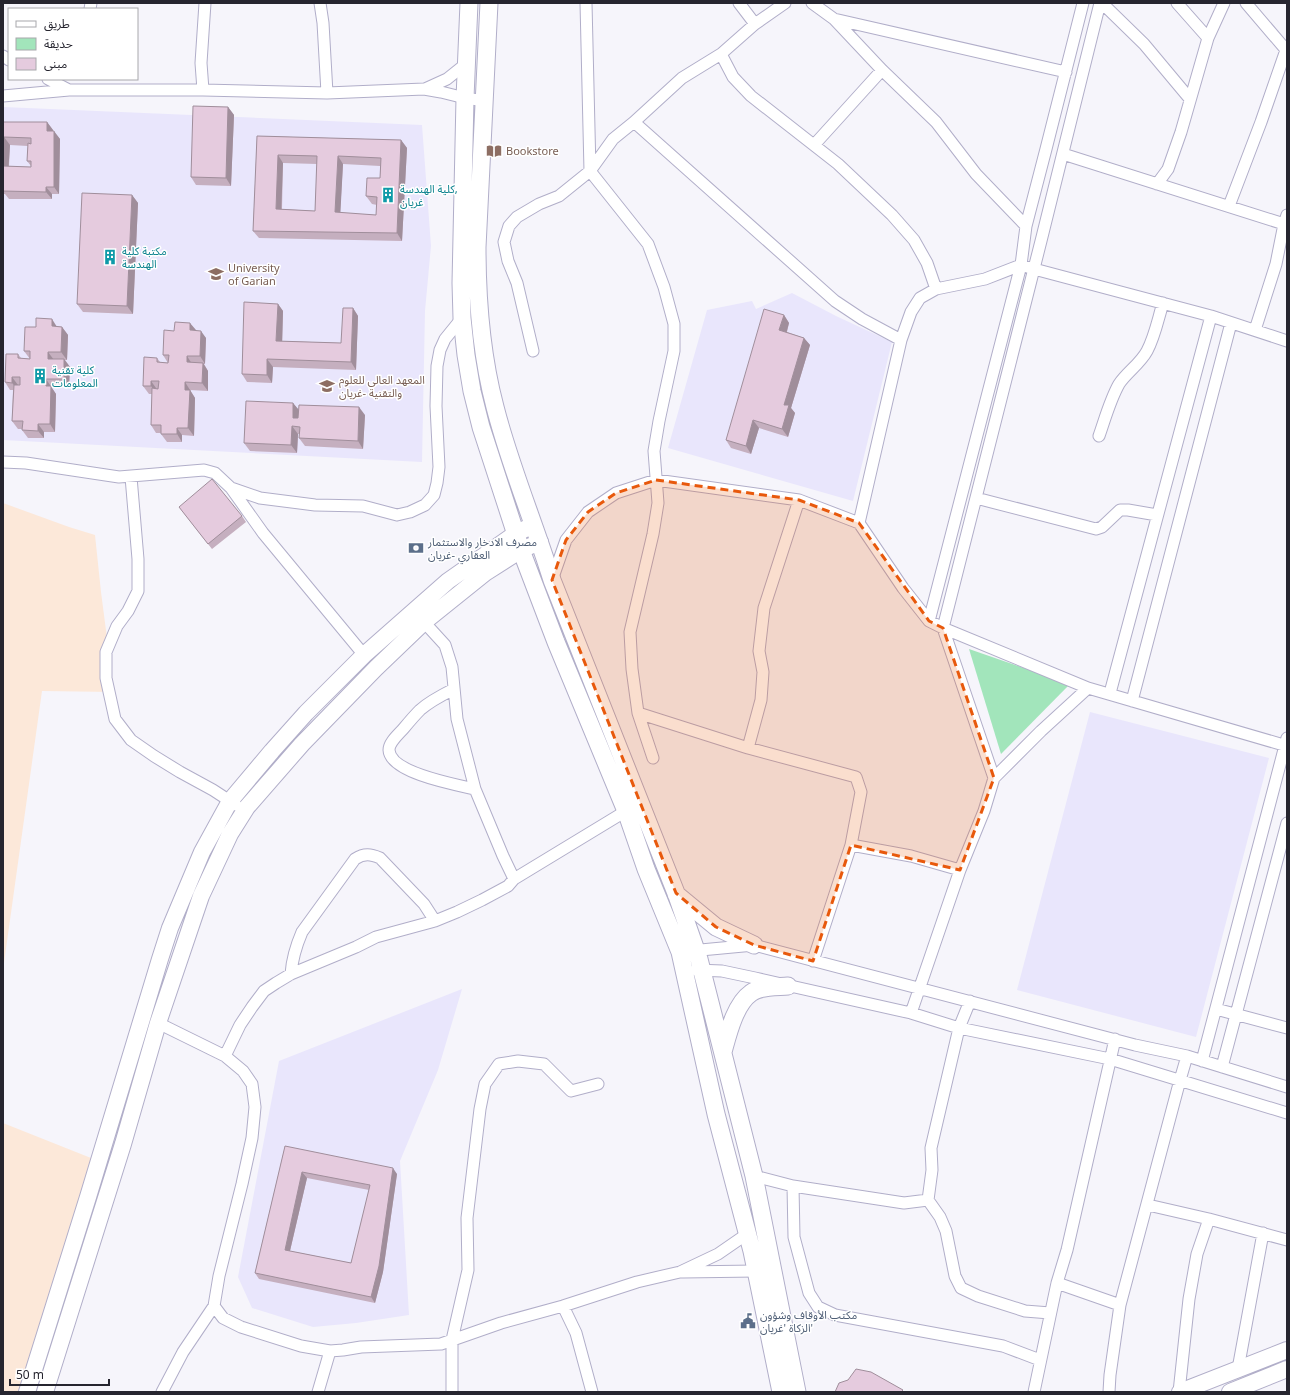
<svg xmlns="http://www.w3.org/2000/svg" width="1290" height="1395" viewBox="0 0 1290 1395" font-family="'Noto Sans','Noto Sans Arabic',sans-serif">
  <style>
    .built { fill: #e9e6fc }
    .medical { fill: #fce8d9 }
    .green { fill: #a2e5bb }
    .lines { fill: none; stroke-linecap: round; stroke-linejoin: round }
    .street-casing { stroke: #b1aec9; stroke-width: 13 }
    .secondary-casing { stroke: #b1aec9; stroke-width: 18 }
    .primary-casing { stroke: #b1aec9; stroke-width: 19 }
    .street { stroke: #fff; stroke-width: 11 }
    .secondary { stroke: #fff; stroke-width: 16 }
    .primary { stroke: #fff; stroke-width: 17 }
    .wall { fill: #c5afbf; fill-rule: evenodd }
    .shaded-wall { fill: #a08e9b }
    .building { fill: #e5cbde; stroke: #a08e9b; fill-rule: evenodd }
    .marked { fill: #e8590c; fill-opacity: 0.2; stroke: #e8590c; stroke-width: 3; stroke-dasharray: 8 5; stroke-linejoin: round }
    .labels { text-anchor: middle; stroke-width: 3; stroke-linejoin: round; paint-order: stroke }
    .education-label { font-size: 11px; fill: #785e54; stroke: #fff; text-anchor: start }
    .culture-label { font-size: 11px; fill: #0d838f; stroke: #fff; text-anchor: start }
    .service-label { font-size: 11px; fill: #4e5e75; stroke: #fff; text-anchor: start }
  </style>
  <rect width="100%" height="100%" fill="#f6f5fb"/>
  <!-- built -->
  <path class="built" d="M3 107 422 125 431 246 425 311 422 462 3 440Z
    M792 293 836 316 892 342 853 501 668 448 707 310 752 301 756 309Z
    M1090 712 1269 758 1196 1037 1017 990Z
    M462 989 438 1070 400 1161 409 1315 356 1323 313 1327 252 1308 238 1277 279 1061Z"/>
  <!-- medical -->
  <path class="medical" d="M3 503 69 527 95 535 101 592 114 692 42 691 3 970Z
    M3 1123 96 1160 18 1392H3Z"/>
  <!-- green -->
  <path class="green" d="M969 649 1070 684 1001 754Z"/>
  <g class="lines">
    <!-- street casing -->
    <g class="street-casing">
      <path id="street" d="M320 3 323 23 327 93
        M586 3 590 171
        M739 3 755 24
        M812 3 834 19 882 70 936 122 976 174 1026 226
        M1102 3 1144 44 1190 99
        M1177 3 1208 38
        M1246 3 1287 51
        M90 9 91 3
        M834 19 1066 72
        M721 54 733 77 751 96 838 164 892 215 914 240 927 263 936 289
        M3 56 9 60
        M48 79 69 90
        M425 89 447 79 467 63
        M203 90 201 63 205 3
        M3 96 69 90H203L327 93 424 89 441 92 465 98 485 101
        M634 122 682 78 721 54 755 24 785 3
        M814 145 882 70
        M1063 154 1284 224
        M590 171 613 139 634 122 835 301 862 319 901 340
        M1157 184 1168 169 1181 132 1208 38 1224 3
        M1229 206 1261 122 1286 50
        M1255 330 1276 264 1284 224 1287 215
        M533 351 517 283 508 261 504 242 509 226 517 217 539 204 559 196 590 171 648 244 664 287 674 324V351L659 421 654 451 658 503 653 534 630 632 632 669 638 713 653 758
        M1099 436C1105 419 1110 400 1119 384 1127 372 1140 364 1147 351 1155 336 1158 319 1163 303
        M3 462 26 463 119 477 204 470 215 473 231 488 260 498 315 505 363 506 397 515 410 512 425 505 434 495 437 483 439 467 436 406 437 366 440 350 445 339 462 318
        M131 477 138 559V591L128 611 117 626 106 652V678L115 719 131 740 154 756 180 772 213 790 236 805
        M231 488 263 533 364 655
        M976 498 1096 529 1102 527 1120 510H1128L1157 515
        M552 580 566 540 588 512 616 493 656 480 799 500 859 523
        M929 621 1021 265 1026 226 1046 149 1083 3
        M424 622 445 645 452 667 457 719 475 789 503 856 514 879
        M1088 688 1287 746
        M454 689C442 695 430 701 420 710 415 715 409 722 404 728 399 734 389 742 389 750 390 773 457 785 475 789
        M1110 693 1211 316
        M1132 701 1231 323
        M638 713 748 748 856 777 861 792 851 845 813 961
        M748 748 761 700 763 672 759 651 764 608 799 500
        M994 778 943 628 1042 237 1100 3
        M851 845 911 856 960 870
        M690 951 754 945 1135 1045 1187 1056 1287 1087
        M696 970 722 971 755 978 911 1013 959 1028 1110 1059 1287 1113
        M291 974C292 959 296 946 302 932L355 859C364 853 371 854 380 858L424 904 435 921
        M970 1001 959 1028 931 1148 932 1170 928 1200 904 1203 793 1186 794 1237 809 1293 818 1307 835 1315 1003 1346 1040 1360
        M1216 1009 1287 1028
        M911 1013 960 870 984 811 994 778 1041 731 1088 688 943 628 929 621 903 588 859 523 901 340 911 312 920 298 936 289 985 279 1021 265 1034 269 1211 316 1287 341
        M158 1023 225 1056 243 1071 252 1084 255 1107 252 1138 242 1184 219 1276 214 1306 223 1318 241 1327 301 1346 330 1351
        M225 1056 240 1025 252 1007 264 991 276 983 291 974 356 947 376 937 435 921 457 912 482 900 508 886 514 879 626 811
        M1202 1061 1287 738
        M1222 1067 1287 823
        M754 1176 793 1186
        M928 1200 940 1217 946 1231 955 1276 961 1288 978 1296 1025 1311 1050 1313
        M1148 1205 1209 1219 1287 1240
        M683 1272 756 1271
        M1057 1283 1120 1305
        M563 1306 576 1333 592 1392
        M1238 1369 1263 1233
        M162 1392 183 1352 214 1306
        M318 1392 330 1351 343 1350 361 1347 441 1344 501 1323 563 1306 637 1282 680 1272 718 1254 747 1234
        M452 1392V1340L468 1270 467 1218 480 1109 485 1084 499 1064 518 1061 544 1064 571 1091 598 1084
        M1034 1392 1057 1283 1067 1250 1115 1039
        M1109 1392 1110 1375 1120 1305 1180 1080 1187 1056
        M1179 1392 1189 1299 1197 1254 1209 1219"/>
    </g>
    <!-- secondary casing -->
    <g class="secondary-casing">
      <path id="secondary" d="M27 1392 88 1197 160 959 170 928 202 852 230 801 272 751 306 713 364 655 448 581 515 534 533 525
        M45 1392 123 1144 158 1023 201 896 230 834 247 807 302 744 376 668 424 622 485 573 521 550 540 542
        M1180 1392 1287 1350
        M1230 1392 1287 1369"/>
    </g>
    <!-- primary casing -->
    <g class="primary-casing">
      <path id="primary" d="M469 3 465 98 461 283 462 318 466 355 472 391 481 427 521 550 556 642 626 811 646 869 680 952 716 1114 752 1251 781 1392
        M489 3 477 247C477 301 481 354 495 407 510 466 534 522 552 580L676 893 699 959 754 1176 797 1392
        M676 894 716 927 754 945
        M723 1052C728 1034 735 1004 751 993 759 986 777 987 788 986"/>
    </g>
    <!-- street -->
    <use href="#street" class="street"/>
    <!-- secondary -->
    <use href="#secondary" class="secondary"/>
    <!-- primary -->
    <use href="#primary" class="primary"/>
  </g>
  <!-- wall -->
  <path class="wall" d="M228 107 234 115 231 186 196 185 191 177Z
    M3 122H47L53 130V131L60 139 59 194H52V199H9L5 194H3ZM10 145 28 146 27 161 31 166V167L9 166Z
    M257 136 401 140 407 148 402 241 259 238 253 231ZM283 163 317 164 315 211 282 209ZM343 164 380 166V178L366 196 372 204 377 205 376 215 340 213Z
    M132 195 138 203 133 314 83 312 77 304Z
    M278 304 283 311 282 341 341 343 353 308 358 316 356 370 273 367 272 383 247 382 242 374Z
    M784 315 789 323 787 332 804 338 810 345 791 408 795 413 788 437 759 428 751 454 731 448 726 440Z
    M57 326 62 327 68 335 67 360H65L70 367 69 387 52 386V388L56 394 55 432H44V438H28L22 430V429H18L12 421 13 390H10L5 382 18 354 21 358 30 359 24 351 36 327Z
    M196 330 206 338 205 364H204L208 371V391L190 390 195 398 194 436 182 435V442H167L161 434V433H156L151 425 152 394H149L143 386 157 358 160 362 168 363 163 355Z
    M293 403 298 410 365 415 363 449 305 446 299 438 300 434H298L297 453 250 451 244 443Z
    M179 507 242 516 246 522 212 549Z
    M285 1146 397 1174 383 1272 375 1303 259 1279 255 1273ZM307 1178 369 1190 351 1263 290 1251Z"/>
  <!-- shaded-wall -->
  <path class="shaded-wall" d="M228 107 234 115 231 186 226 178Z
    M47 122 53 130V139L47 131Z
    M54 131 60 139 59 194 54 187Z
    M4 137 10 145 8 174 3 166Z
    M401 140 407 148 402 241 397 233Z
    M278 155 283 163 281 217 276 209Z
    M338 156 343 164 340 220 335 212Z
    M46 187 52 194V199L46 192Z
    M132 195 138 203 133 314 127 306Z
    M278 304 283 311 282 349 276 341Z
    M353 308 358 316 356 370 351 362Z
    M784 315 789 323 785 338 779 330Z
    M52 319 57 327 52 326Z
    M190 323 196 330H190Z
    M62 327 68 335 67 360 61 352Z
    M201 331 206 338 205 364 200 356Z
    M804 338 810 345 791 408 795 413 788 437 782 429 784 405Z
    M48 352 54 360 48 359Z
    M187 356 192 364 187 362Z
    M64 359 70 367 69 387 64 379Z
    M267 359 273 367 272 383 267 375Z
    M203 363 208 371V391L202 383Z
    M12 377 18 385V390L12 383Z
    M46 379 56 394 55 432 50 424 46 386Z
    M151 381 156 388V394L151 386Z
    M185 382 195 398 194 436 188 428 185 390Z
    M293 403 299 410 298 426 293 418Z
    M359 407 365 415 363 449 358 441Z
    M753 420 759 428 751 454 746 446Z
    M38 424 44 432V438L38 431Z
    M292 426 298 434 297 453 291 445Z
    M177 428 182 435V442L177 434Z
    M393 1168 397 1174 383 1272 375 1303 371 1297Z
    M302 1172 307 1178 289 1255 285 1250Z"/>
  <!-- building -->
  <path class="building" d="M193 106 228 107 226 178 191 177Z
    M3 122H47V131H54V187H46V192L3 191V166L31 167V161H27L28 143 31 144V138L4 137 3 165Z
    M257 136 401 140 397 233 253 231ZM278 155 317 156 315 211 276 209ZM338 156 381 158 380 178H367L366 196 377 197 376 215 335 212Z
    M82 193 132 195 127 306 77 304Z
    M244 302 278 304 276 341 341 343 343 308H353L351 362 267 359V375L242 374Z
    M764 309 784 315 779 330 804 338 784 405H789L782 429 753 420 746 446 726 440Z
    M36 318 52 319V326L62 327 61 352H48V359H64V379H46V386H51L50 424H38V431L22 430 23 421H12L14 385H20V377H12V383L5 382 6 354H18V358L30 359V351H24L25 327H36Z
    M175 322 190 323V330L201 331 200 356H187V362L203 363 202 383 185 382V390H190L188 428H177V434H161V425H151L152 388 158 389 159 381H151V386H143L144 357 157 358V362L168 363 169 355H163L164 330 174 331Z
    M246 401 293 403V418H298L299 405 359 407 358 441 299 438 300 427 292 426 291 445 244 443Z
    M212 479 242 516 208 544 179 507Z
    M285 1146 393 1168 379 1266 371 1297 255 1273ZM302 1172 370 1185 351 1263 285 1250Z
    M856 1369 871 1372 903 1390 901 1392H835L839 1383 848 1380Z"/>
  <!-- marked area -->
  <path class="marked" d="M656 480 799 500 859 523 929 621 943 628 994 778 960 870 851 845 813 961 754 945 716 927 676 893 552 580 566 540 588 512 616 493Z"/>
  <!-- icons -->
  <defs>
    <g id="library-bare" transform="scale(1.2)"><path d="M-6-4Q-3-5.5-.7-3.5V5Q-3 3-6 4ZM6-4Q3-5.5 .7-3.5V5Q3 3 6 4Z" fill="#8d6e63" stroke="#fff" stroke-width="2.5" paint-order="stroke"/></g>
    <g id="building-bare" transform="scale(1.2)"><path d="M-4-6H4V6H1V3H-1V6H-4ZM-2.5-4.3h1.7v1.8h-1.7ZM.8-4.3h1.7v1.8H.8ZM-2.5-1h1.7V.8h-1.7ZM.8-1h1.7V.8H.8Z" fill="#0f9aa8" stroke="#fff" stroke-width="2.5" paint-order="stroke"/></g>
    <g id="university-bare" transform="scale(1.2)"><path d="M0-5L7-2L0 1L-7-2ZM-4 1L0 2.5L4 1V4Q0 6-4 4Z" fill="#8d6e63" stroke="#fff" stroke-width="2.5" paint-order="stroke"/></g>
    <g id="bank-bare" transform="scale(1.2)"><path d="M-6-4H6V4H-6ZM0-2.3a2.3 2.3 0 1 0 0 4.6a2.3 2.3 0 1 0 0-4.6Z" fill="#5c6f8a" stroke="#fff" stroke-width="2.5" paint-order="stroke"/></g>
    <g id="civic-bare" transform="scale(1.2)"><path d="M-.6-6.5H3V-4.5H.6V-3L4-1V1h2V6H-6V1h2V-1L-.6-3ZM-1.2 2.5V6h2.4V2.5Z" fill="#5c6f8a" stroke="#fff" stroke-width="2.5" paint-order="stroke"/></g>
  </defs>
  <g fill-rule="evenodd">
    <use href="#library-bare" x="494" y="151"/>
    <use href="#building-bare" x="388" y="195"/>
    <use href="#building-bare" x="110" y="257"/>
    <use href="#university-bare" x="216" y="274"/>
    <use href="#building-bare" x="40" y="376"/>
    <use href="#university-bare" x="327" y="386"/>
    <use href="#bank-bare" x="416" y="548"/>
    <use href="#civic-bare" x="748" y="1321"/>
  </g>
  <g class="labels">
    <!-- education labels -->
    <g class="education-label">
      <text x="506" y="155">Bookstore</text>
      <text x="228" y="272">University<tspan x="228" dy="13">of Garian</tspan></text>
      <text x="339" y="384">المعهد العالي للعلوم<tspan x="339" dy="13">والتقنية -غريان</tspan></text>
    </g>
    <!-- culture labels -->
    <g class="culture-label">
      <text x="400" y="193">كلية الهندسة,<tspan x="400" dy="13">غريان</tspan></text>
      <text x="122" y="255">مكتبة كلية<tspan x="122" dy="13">الهندسة</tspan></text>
      <text x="52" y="374">كلية تقنية<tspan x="52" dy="13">المعلومات</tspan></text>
    </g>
    <!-- service labels -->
    <g class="service-label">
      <text x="428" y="546">مصرف الادخار والاستثمار<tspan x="428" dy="13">العقاري -غريان</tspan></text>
      <text x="760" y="1319">مكتب الأوقاف وشؤون<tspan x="760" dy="13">الزكاة 'غريان'</tspan></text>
    </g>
  </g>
  <!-- border -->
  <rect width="1290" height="1395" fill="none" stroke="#26252f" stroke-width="8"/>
  <!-- legend -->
  <rect x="8" y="8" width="130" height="72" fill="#ffffff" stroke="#a8a8ac"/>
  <rect x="16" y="21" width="20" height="6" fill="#ffffff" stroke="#a8a8ac"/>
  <text x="44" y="28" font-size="12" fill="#26252f">طريق</text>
  <rect x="16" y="38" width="20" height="12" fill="#a2e5bb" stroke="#a8a8ac"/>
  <text x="44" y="48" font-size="12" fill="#26252f">حديقة</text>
  <rect x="16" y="58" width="20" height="12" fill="#e5cbde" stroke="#a8a8ac"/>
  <text x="44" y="68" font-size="12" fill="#26252f">مبنى</text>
  <!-- scale -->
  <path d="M10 1379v6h99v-6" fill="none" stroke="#26252f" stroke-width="2"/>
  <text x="16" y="1379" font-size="12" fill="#26252f" stroke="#ffffff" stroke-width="3" paint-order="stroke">50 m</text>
</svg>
